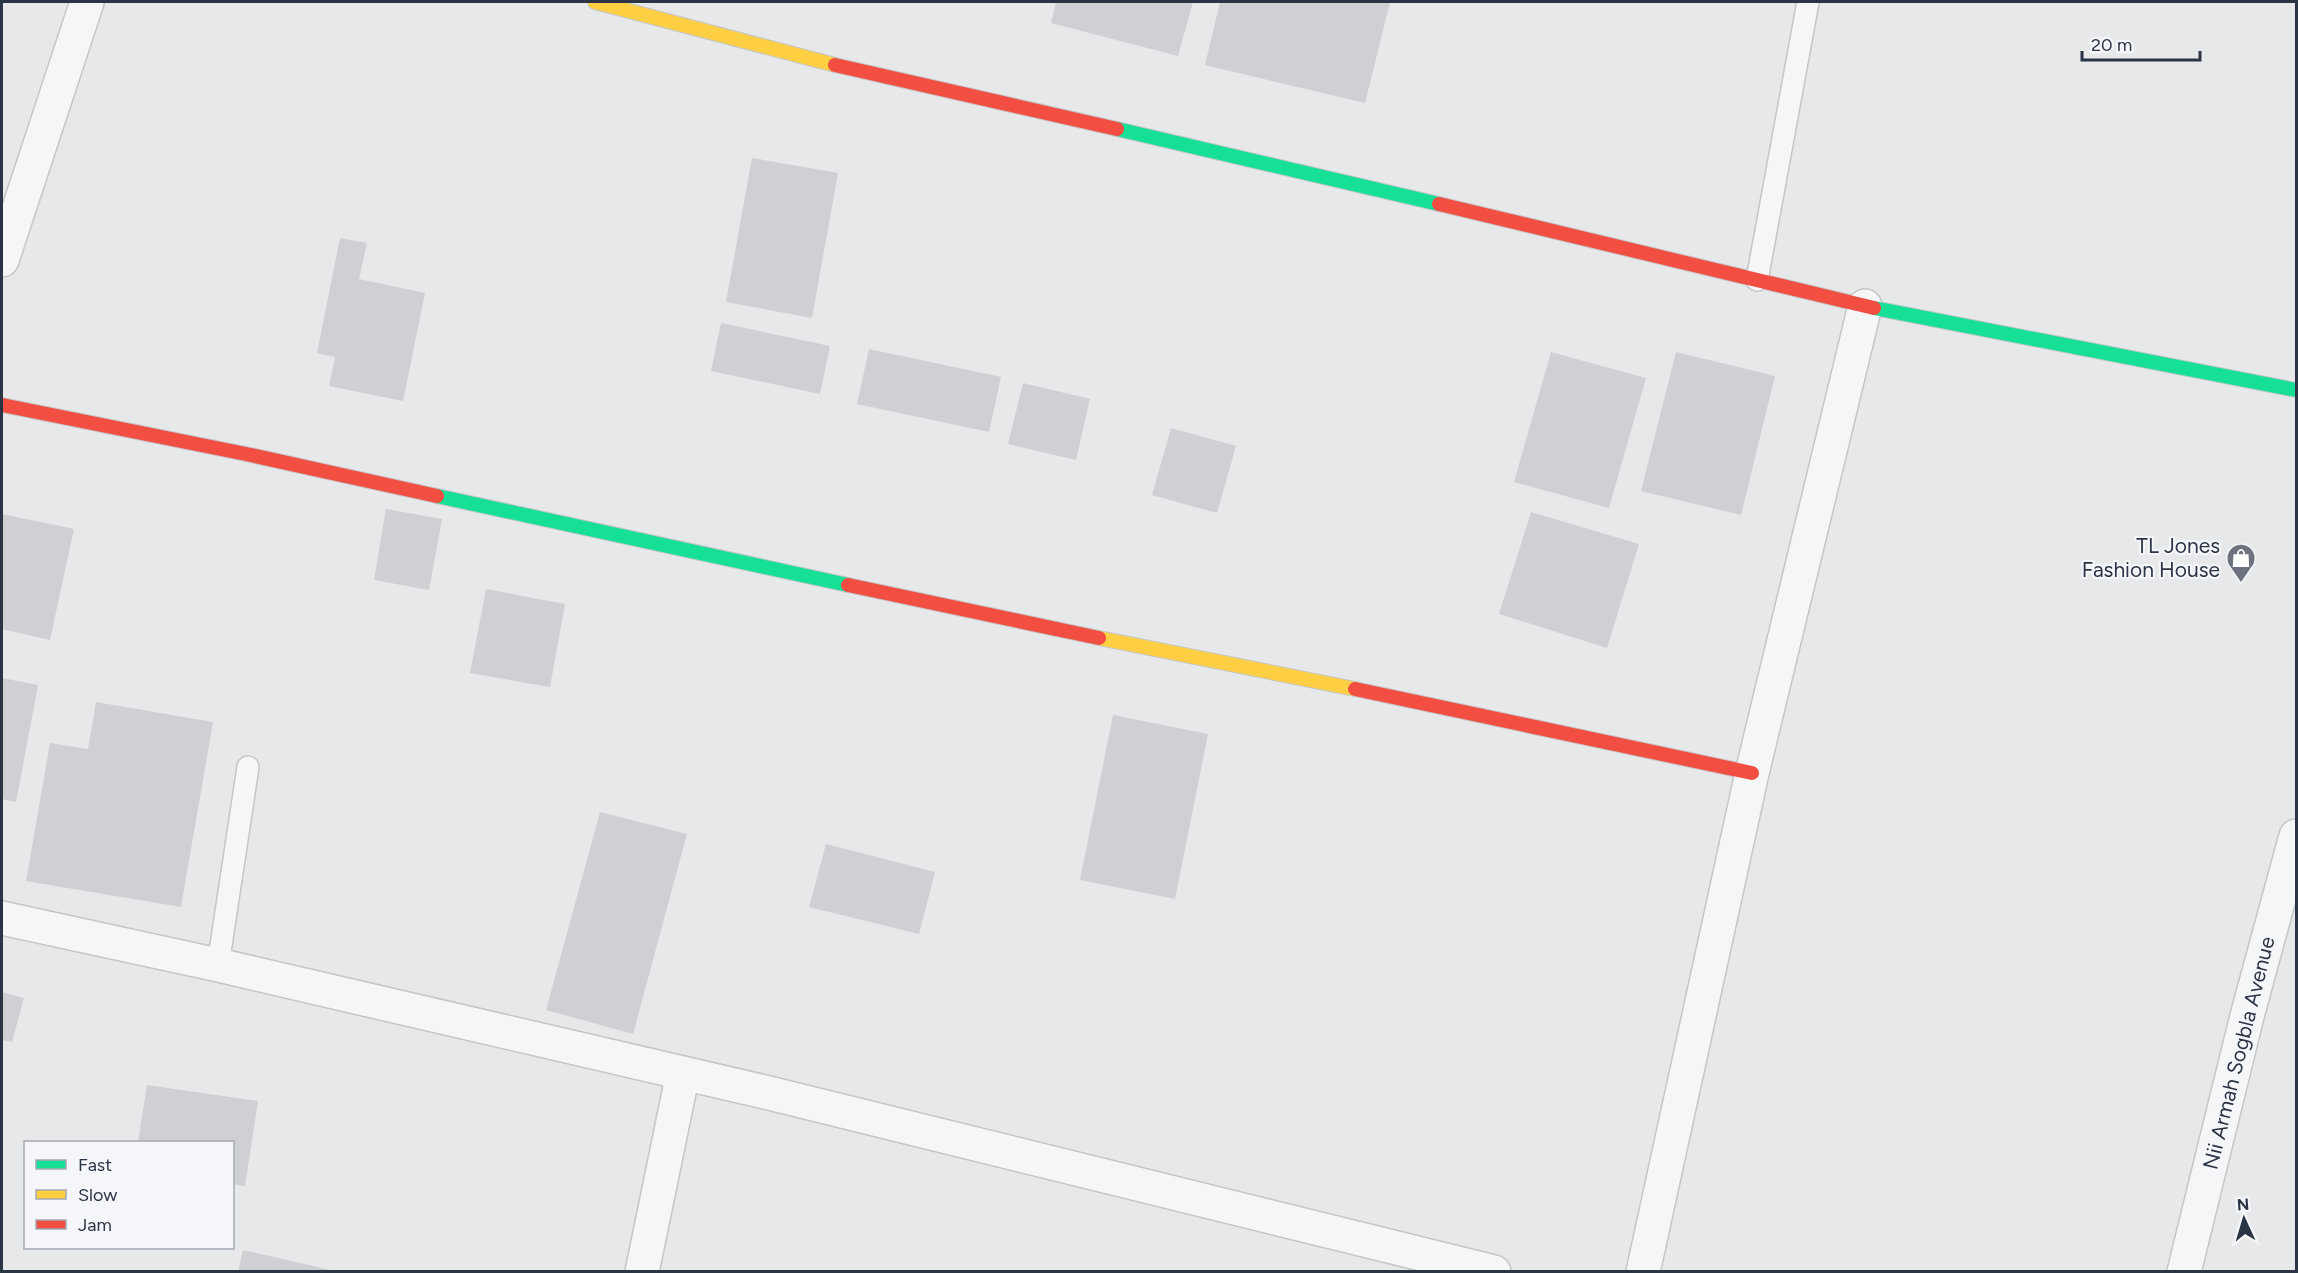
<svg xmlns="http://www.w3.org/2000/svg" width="2298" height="1273" viewBox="0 0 2298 1273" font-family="Figtree,sans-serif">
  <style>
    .building { fill: #ced0d3 }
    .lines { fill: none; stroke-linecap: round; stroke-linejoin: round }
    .lane-casing { stroke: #c4c6c8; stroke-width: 24 }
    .street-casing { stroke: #c4c6c8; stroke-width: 36 }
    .fast-casing { stroke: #c4c6c8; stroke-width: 16 }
    .slow-casing { stroke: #c4c6c8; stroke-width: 16 }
    .jam-casing { stroke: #c4c6c8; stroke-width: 16 }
    .lane { stroke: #f5f6f7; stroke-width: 21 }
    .street { stroke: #f5f6f7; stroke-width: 33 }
    .fast { stroke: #16e098; stroke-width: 14 }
    .slow { stroke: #ffcf43; stroke-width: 14 }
    .jam { stroke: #f24e42; stroke-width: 14 }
    .labels { text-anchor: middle; stroke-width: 4.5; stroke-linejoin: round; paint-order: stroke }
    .poi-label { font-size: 21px; fill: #2b3445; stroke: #f4f6f9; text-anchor: end }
    .street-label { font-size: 21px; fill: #2b3445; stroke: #f4f6f9 }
  </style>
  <rect width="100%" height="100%" fill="#e6e8ea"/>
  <!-- building -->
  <path class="building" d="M1056 2H1193L1178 56 1051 23Z
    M1220 2H1390L1365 103 1205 65Z
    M752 158 838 173 812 318 726 302Z
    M340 238 367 243 359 279 425 293 403 401 329 386 335 357 317 353Z
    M721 323 830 346 820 394 711 371Z
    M869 349 1001 377 989 432 857 404Z
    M1551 352 1646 378 1609 508 1514 482Z
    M1676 352 1775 376 1741 515 1641 491Z
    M1023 383 1090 399 1076 460 1008 444Z
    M1171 428 1236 446 1217 513 1152 495Z
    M386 509 442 519 429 590 374 580Z
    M1531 512 1639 544 1607 648 1499 614Z
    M2 514 74 529 50 640 2 629Z
    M486 589 565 604 550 687 470 673Z
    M2 678 38 685 16 802 2 799Z
    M96 702 213 722 181 907 26 881 50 743 88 749Z
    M1113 715 1208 734 1175 899 1080 880Z
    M600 812 687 834 633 1034 546 1010Z
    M826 844 935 872 919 934 809 907Z
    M2 992 24 998 12 1042 2 1040Z
    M147 1085 258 1101 245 1186 232 1184V1142H138Z
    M243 1250 335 1271 334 1272H238Z"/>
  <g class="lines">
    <!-- lane casing -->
    <g class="lane-casing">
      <path id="lane" d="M1757 280 1808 2
        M218 965 248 767"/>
    </g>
    <!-- street casing -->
    <g class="street-casing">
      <path id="street" d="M2 260 87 2
        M2 918 218 965 769 1093 1494 1272
        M642 1272 683 1073
        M1643 1272 1752 773 1865 306
        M2184 1272 2247 1016 2296 836"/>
    </g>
    <!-- fast casing -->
    <g class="fast-casing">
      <path id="fast" d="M1117 129 1439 204
        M1874 308 2296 390
        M437 496 848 585"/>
    </g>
    <!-- slow casing -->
    <g class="slow-casing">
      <path id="slow" d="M595 2 835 65
        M1099 638 1355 689"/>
    </g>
    <!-- jam casing -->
    <g class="jam-casing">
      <path id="jam" d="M835 65 1117 129
        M1439 204 1874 308
        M2 405 246 454 437 496
        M848 585 1099 638
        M1355 689 1752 773"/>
    </g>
    <!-- lane -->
    <use href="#lane" class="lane"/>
    <!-- street -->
    <use href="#street" class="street"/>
    <!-- fast -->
    <use href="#fast" class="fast"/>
    <!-- slow -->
    <use href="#slow" class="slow"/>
    <!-- jam -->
    <use href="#jam" class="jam"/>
  </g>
  <!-- icons -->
  <defs>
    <g id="shop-pin" transform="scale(1.5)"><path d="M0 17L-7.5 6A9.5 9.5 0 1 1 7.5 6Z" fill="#6c737f" stroke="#f4f6f9"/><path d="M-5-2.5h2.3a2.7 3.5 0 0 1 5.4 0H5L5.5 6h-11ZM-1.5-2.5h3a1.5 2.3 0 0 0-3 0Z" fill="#fff"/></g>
  </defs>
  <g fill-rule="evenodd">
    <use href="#shop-pin" x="2241" y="558"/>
  </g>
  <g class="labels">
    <!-- poi labels -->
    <g class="poi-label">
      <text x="2220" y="553">TL Jones<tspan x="2220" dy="24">Fashion House</tspan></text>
    </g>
    <!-- street labels -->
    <g class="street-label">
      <text transform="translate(2239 1053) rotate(-76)" y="7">Nii Armah Sogbla Avenue</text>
    </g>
  </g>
  <!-- border -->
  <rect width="2298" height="1273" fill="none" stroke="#2b3445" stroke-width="6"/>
  <!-- legend -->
  <rect x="24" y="1141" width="210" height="108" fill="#f4f6f9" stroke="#a4a8b1" stroke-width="1.5"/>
  <rect x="36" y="1160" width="30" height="9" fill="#16e098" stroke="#a4a8b1" stroke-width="1.5"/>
  <text x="78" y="1171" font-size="18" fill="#2b3445">Fast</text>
  <rect x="36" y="1190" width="30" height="9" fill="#ffcf43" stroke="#a4a8b1" stroke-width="1.5"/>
  <text x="78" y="1201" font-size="18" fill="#2b3445">Slow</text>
  <rect x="36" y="1220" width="30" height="9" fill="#f24e42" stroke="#a4a8b1" stroke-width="1.5"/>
  <text x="78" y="1231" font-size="18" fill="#2b3445">Jam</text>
  <!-- north arrow -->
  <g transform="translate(2244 1219) rotate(356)" stroke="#f4f6f9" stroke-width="4.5" paint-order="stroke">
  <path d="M0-4.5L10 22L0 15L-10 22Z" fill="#2b3445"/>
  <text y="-9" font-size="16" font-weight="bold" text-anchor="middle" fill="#2b3445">N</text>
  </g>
  <!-- scale -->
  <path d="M2082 51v9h118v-9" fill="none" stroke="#2b3445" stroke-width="3"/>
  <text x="2091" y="51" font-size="18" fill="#2b3445" stroke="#f4f6f9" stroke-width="4.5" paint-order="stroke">20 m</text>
</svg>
